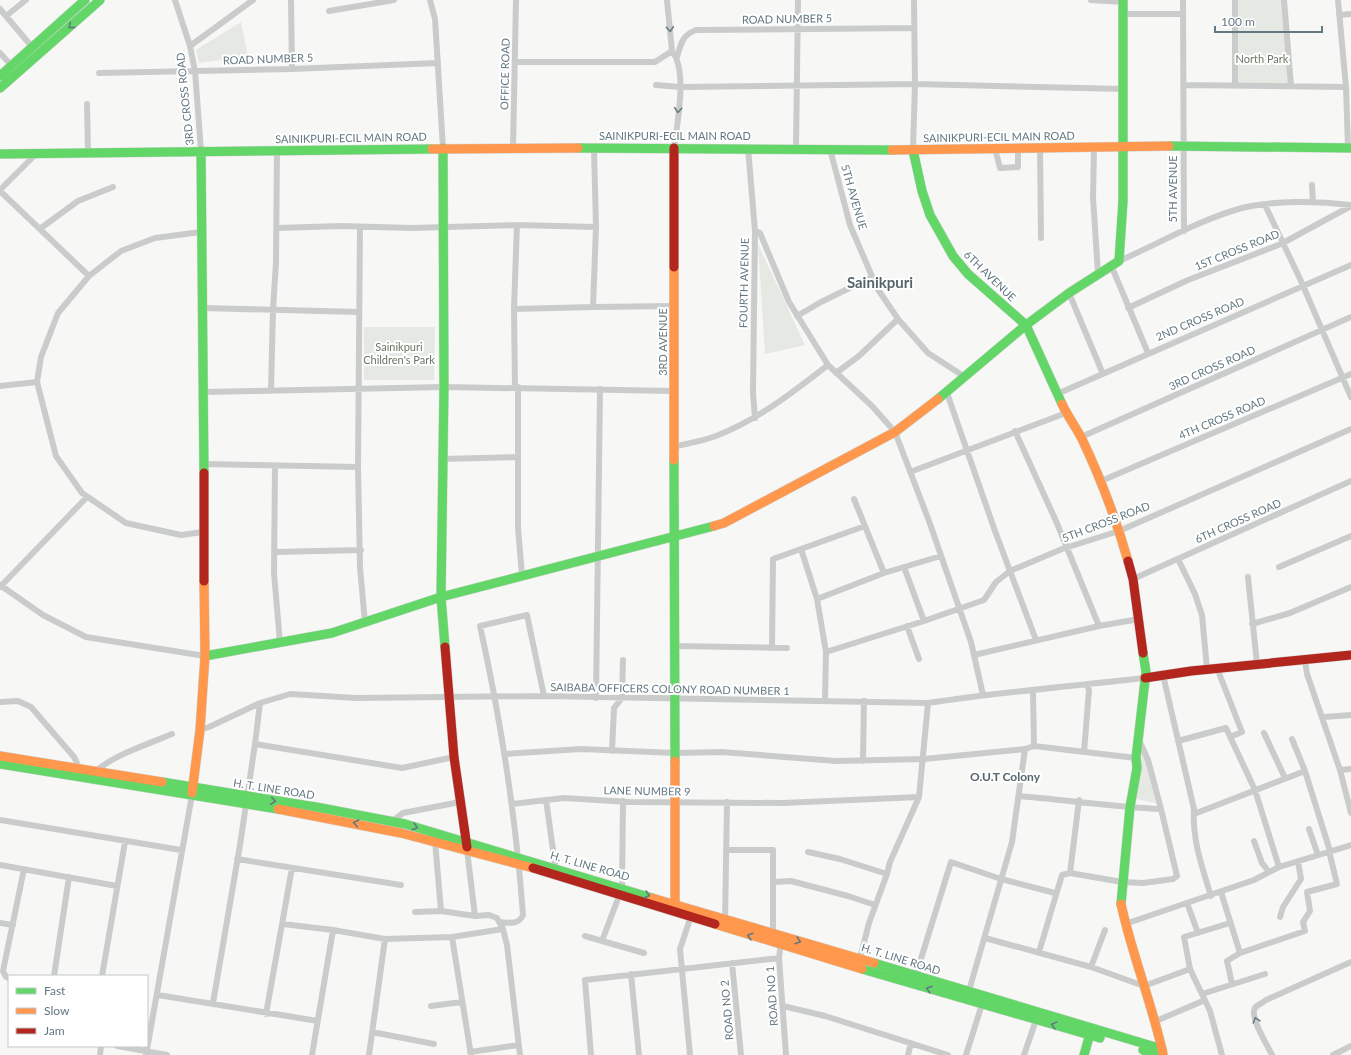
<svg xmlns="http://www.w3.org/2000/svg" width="1351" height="1055" viewBox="0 0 1351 1055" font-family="Lato,sans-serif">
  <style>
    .green { fill: #e6e9e3 }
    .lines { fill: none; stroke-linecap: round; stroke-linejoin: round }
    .fast-casing { stroke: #d3d4d4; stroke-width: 10 }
    .slow-casing { stroke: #d3d4d4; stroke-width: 10 }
    .jam-casing { stroke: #d3d4d4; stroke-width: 10 }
    .street { stroke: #cacccc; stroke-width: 6 }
    .fast { stroke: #63d668; stroke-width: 9 }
    .slow { stroke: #ff974d; stroke-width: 9 }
    .jam { stroke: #b3261e; stroke-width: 9 }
    .oneway { stroke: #637880 }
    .oneway2 { stroke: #687c84 }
    .labels { text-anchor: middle; stroke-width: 4; stroke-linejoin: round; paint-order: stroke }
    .street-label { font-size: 11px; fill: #637880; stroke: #fff }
    .park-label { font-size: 11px; fill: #697862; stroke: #fff }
    .neighbourhood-label { font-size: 12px; font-weight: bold; fill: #55656b; stroke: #fff }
    .district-label { font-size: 15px; font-weight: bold; fill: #55656b; stroke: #fff }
  </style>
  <rect width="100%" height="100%" fill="#f7f7f6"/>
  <!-- green -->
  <path class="green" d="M1236 0H1284L1291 86H1235Z
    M241 22 248 56 199 63 196 50Z
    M758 244 805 345 765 354Z
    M364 327H435L434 380H364Z
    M1142 753 1146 761 1156 803 1136 799Z"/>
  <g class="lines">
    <!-- fast casing -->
    <g class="fast-casing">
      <path id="fast" d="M0 76 85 0
        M0 88 100 0
        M1169 146 1351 148
        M443 148 444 387 441 597 445 647
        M578 148 892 150
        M913 150 922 191 930 215 953 256 968 274 1026 325 1062 404
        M201 151 204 473
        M0 154 432 149
        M938 399 1026 325 1069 293 1119 261 1123 201V0
        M674 460 675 761
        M205 656 332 633 441 597 714 526
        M0 764 278 809
        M162 782 316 807 405 824 652 898
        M1121 904 1130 807 1137 768 1136 758 1146 672 1143 653
        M874 963 1162 1049
        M862 969 1100 1038
        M1143 1050 1158 1055
        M1084 1055 1091 1030"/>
    </g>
    <!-- slow casing -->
    <g class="slow-casing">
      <path id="slow" d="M432 149 578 148
        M892 150 1169 146
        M674 267V460
        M1062 404C1068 417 1076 427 1082 439 1101 479 1116 519 1128 561
        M714 526 724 523 895 432 938 399
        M0 756 162 782
        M192 793 200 730 205 656 204 581
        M278 809 401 833 533 868
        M652 898 874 963
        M1121 904C1132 955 1152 1003 1163 1054
        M673 908 675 904V761
        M715 924 862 969"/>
    </g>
    <!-- jam casing -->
    <g class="jam-casing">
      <path id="jam" d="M674 148V267
        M204 473V581
        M1128 561 1133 579 1143 653
        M445 647 454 757 467 847
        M1145 678 1191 671 1351 655
        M533 868 715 924"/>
    </g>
    <!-- street -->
    <path class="street" d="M175 0 190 46 195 71 201 151
      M291 0 292 69
      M430 0 435 19 443 148
      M667 0 672 51C688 71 677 124 674 148
      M1091 0 1123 2
      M1183 0 1184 231
      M1235 0V86
      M1284 0 1291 86
      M1338 0 1346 87
      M0 9 33 48
      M329 11 394 0
      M1123 14H1183
      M1339 15 1351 14
      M6 16 26 0
      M190 46 253 0
      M0 53 12 66
      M677 57C681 44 682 35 696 30L914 28
      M516 62H655L672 51
      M99 73 292 69 438 63
      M656 85 680 87 915 84 1124 89
      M1184 85 1346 87 1348 148
      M87 104 88 153
      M513 148 516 0
      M594 148 596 227
      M748 148 755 231 753 393 755 418
      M796 148 798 0
      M1040 148 1041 238
      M1094 148 1093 198 1098 273
      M830 149 850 225 877 288 898 319 928 353 965 377
      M995 149 1000 168 1018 167V149
      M913 150 915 84 914 0
      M1312 185 1313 202
      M0 190 35 155
      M0 191 89 276
      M1265 205 1301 281 1351 397
      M517 225 514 309 593 307
      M360 227 358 467 360 567 365 623
      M41 228 78 201 113 187
      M277 228 341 226 412 228 517 225 596 227 593 307 675 306
      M755 231 760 233 789 302 828 365 872 406 895 432 929 521 971 642 983 695
      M201 232 155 238 121 251 89 276 58 313 41 357 37 382 56 456 82 493 126 523 181 535 203 532
      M1119 261C1158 244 1201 219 1242 208 1274 200 1319 201 1351 205
      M1111 265 1148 353
      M1069 293 1103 374
      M202 308 359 312
      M1128 308 1188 280 1281 244 1351 206
      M514 309 515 388
      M797 316 821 302 872 277
      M836 373 859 356 898 319
      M0 386 37 382
      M518 387V528L522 575
      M271 391 273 309 276 263 277 151
      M204 392 444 387 675 391
      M947 393 995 531 1036 640
      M1057 394 1351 265
      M1015 431 1056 521 1099 626
      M1081 437 1351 317
      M674 447C688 443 703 441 716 436 759 419 792 393 828 365
      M442 459 517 457
      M204 464 358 467
      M275 466 274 573 280 643
      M910 472 1066 413
      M1101 481 1351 374
      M854 499 884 573
      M865 526 801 549 817 599 884 573 941 556
      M275 552 361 550
      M1178 559 1195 594 1202 615 1207 669
      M904 567 924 621 984 600 996 582 1010 571 1062 549 1119 531 1351 429
      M1279 567 1351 536
      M1248 577 1257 664
      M1133 579 1351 481
      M0 585 43 615 86 637 205 656
      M0 587 87 497
      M817 599 826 652 825 701
      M1252 624 1290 613 1351 587
      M907 626 919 659
      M675 646 787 648
      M772 648 773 559 801 549
      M826 652 924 621
      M974 655 1099 626 1139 619
      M1305 660 1307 674 1340 770 1351 813
      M1217 668 1242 732 1230 737
      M1163 675 1194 809C1192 839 1202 867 1211 896
      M1033 691 1034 746
      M596 698 600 389
      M0 702 18 701 31 707 74 757 77 763 79 772
      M1324 717 1351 715
      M200 730 209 727 260 703 290 694 356 698 544 696 928 703C1000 692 1073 686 1145 678
      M1264 733 1285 778
      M1292 739 1305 771 1330 851
      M1139 740 1148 760 1161 809
      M1178 741 1226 728 1255 790 1279 867
      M255 744 260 703
      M612 751 614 708 622 698 623 660
      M1084 752 1089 690 1087 685
      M505 754 581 749 675 753 722 752 836 761 924 759 1025 749 1034 746 1136 758
      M863 761 864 701
      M1340 770 1351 769
      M95 772C113 755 149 744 172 734
      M1019 796C1067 800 1114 807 1161 809L1177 876 1173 879 1143 883 1122 882 1070 873 1062 875 1039 952
      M546 800 556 871
      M512 804 564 798 629 802 783 803 919 797
      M1194 814 1305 771
      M0 820 181 850
      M390 823 403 813 460 802
      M1309 829 1318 855
      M435 841 441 911
      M1254 841 1262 863 1269 872
      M467 850 475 916
      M726 850H773V882L791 881 848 896 875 905
      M808 852 840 859 887 874
      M237 859 401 885
      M0 865 117 886
      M1070 873 1079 800
      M773 882V934
      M1221 892 1240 953
      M1187 903 1198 933
      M415 912 441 911 475 916 489 915 497 918 503 929 507 945 520 1055
      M1280 917 1283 907 1301 879 1298 861
      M500 922C509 923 519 925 523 915 516 818 501 721 480 626L527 615 544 696
      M0 923 13 925
      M725 923 727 802
      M283 924 333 930 385 939 452 937 503 929
      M1125 924 1254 880 1279 867 1351 845
      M585 936 602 941 622 888 623 801
      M452 937 471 1055
      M985 938 1091 967 1144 986 1190 969
      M602 941 644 953
      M781 942 779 958 786 1055
      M859 962 869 923 887 874 890 862 919 797 928 703
      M732 963 741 1055
      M1091 967 1105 930
      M631 974 639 1055
      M54 976 69 877
      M102 976 125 842
      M9 978 6 977 3 971 24 869
      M915 978 951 862 1001 879 1055 893
      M1232 984 1227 961 1240 953 1305 931 1303 922 1310 911 1307 892 1337 884 1329 851
      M968 994 1012 842 1025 749
      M1202 994 1265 974
      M158 995 318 1021
      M213 1003 240 845 255 744 402 768 454 757
      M431 1006 462 1002
      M783 1006 825 1016 948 1055
      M266 1014 292 868
      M1156 1021 1205 1000
      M372 1032 434 1044
      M117 1046 167 1055
      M470 1052 519 1045
      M100 1055 101 1046
      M146 1055 192 795
      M312 1055 333 930
      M369 1055 385 939
      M591 1055 585 980 779 958
      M690 1055 680 949 692 913
      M908 1055 911 1043
      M966 1055 983 1001
      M1024 1055 1036 1020
      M1222 1055 1210 1011 1190 969 1184 937 1230 923
      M1272 1055C1268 1046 1249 1017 1255 1008 1257 1005 1263 1003 1266 1000L1351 962
      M1333 1055 1351 1046"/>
    <!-- fast -->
    <use href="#fast" class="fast"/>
    <!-- slow -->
    <use href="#slow" class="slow"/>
    <!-- jam -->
    <use href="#jam" class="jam"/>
  </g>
  <!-- one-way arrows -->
  <defs><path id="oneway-chevron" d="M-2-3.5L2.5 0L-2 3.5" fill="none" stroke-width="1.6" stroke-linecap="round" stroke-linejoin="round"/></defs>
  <g class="oneway">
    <use href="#oneway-chevron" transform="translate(71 26) rotate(139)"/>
    <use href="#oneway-chevron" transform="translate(273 801) rotate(8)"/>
    <use href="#oneway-chevron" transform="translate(356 823) rotate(-169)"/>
    <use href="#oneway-chevron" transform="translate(415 827) rotate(16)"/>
    <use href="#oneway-chevron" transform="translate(647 895) rotate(17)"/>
    <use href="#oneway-chevron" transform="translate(750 936) rotate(-164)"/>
    <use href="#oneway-chevron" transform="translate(798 941) rotate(17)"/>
    <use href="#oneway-chevron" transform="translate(929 989) rotate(-163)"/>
    <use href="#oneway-chevron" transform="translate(1054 1025) rotate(-165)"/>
  </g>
  <g class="oneway2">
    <use href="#oneway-chevron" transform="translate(670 29) rotate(85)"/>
    <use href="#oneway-chevron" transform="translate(678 110) rotate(96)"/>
    <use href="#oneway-chevron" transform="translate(1256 1020) rotate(-108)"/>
  </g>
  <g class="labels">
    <!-- street labels -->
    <g class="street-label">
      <text transform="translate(787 19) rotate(-1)" y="4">ROAD NUMBER 5</text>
      <text transform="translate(268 59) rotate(-2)" y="4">ROAD NUMBER 5</text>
      <text transform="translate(505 74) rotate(-89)" y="4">OFFICE ROAD</text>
      <text transform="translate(185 99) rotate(-96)" y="4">3RD CROSS ROAD</text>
      <text x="675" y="140">SAINIKPURI-ECIL MAIN ROAD</text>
      <text transform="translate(999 137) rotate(-1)" y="4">SAINIKPURI-ECIL MAIN ROAD</text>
      <text transform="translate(351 138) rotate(-1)" y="4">SAINIKPURI-ECIL MAIN ROAD</text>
      <text transform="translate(1173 189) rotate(-90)" y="4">5TH AVENUE</text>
      <text transform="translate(854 197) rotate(74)" y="4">5TH AVENUE</text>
      <text transform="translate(1237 250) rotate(-22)" y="4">1ST CROSS ROAD</text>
      <text transform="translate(990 276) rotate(44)" y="4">6TH AVENUE</text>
      <text transform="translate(744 283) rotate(-89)" y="4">FOURTH AVENUE</text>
      <text transform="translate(1200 319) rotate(-23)" y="4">2ND CROSS ROAD</text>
      <text transform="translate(663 342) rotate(-90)" y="4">3RD AVENUE</text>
      <text transform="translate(1212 368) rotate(-24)" y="4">3RD CROSS ROAD</text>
      <text transform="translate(1222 418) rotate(-23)" y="4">4TH CROSS ROAD</text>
      <text transform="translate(1238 521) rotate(-24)" y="4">6TH CROSS ROAD</text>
      <text transform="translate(1106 522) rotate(-21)" y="4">5TH CROSS ROAD</text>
      <text transform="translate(670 689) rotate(1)" y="4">SAIBABA OFFICERS COLONY ROAD NUMBER 1</text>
      <text transform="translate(274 789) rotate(9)" y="4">H. T. LINE ROAD</text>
      <text transform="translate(647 791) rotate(1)" y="4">LANE NUMBER 9</text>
      <text transform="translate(590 866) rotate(16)" y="4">H. T. LINE ROAD</text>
      <text transform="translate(901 959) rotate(17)" y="4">H. T. LINE ROAD</text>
      <text transform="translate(772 996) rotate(-94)" y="4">ROAD NO 1</text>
      <text transform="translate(727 1010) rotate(-95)" y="4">ROAD NO 2</text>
    </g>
    <!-- park labels -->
    <g class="park-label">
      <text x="1262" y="63">North Park</text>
      <text x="399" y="351">Sainikpuri<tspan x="399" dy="13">Children's Park</tspan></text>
    </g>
    <!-- neighbourhood labels -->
    <g class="neighbourhood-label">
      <text x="1005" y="781">O.U.T Colony</text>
    </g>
    <!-- district labels -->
    <g class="district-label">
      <text x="880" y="288">Sainikpuri</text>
    </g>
  </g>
  <!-- legend -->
  <rect x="8" y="975" width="140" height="72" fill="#ffffff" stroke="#c1c9cc"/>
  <rect x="16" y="988" width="20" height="6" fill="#63d668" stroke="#c1c9cc"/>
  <text x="44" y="995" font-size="12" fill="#637880">Fast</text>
  <rect x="16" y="1008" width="20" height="6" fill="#ff974d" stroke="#c1c9cc"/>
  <text x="44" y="1015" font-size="12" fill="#637880">Slow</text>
  <rect x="16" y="1028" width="20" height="6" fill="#b3261e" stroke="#c1c9cc"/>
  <text x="44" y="1035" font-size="12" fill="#637880">Jam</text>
  <!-- scale -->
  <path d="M1215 26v6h107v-6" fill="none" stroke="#637880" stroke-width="2"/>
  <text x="1221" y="26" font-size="12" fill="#637880" stroke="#ffffff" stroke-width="3" paint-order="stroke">100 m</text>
</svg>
